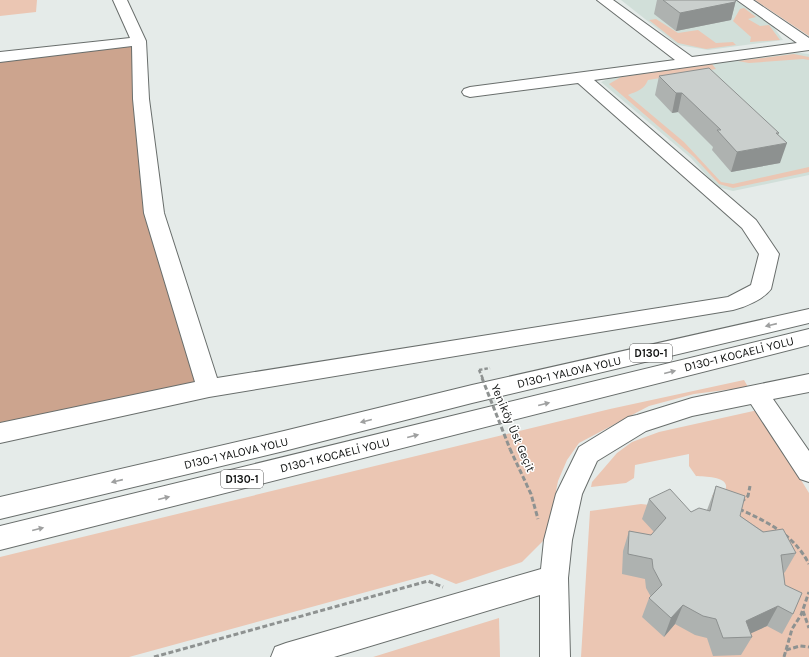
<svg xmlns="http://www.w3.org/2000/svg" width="809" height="657" viewBox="0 0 809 657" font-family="Karla,sans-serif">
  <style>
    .built { fill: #d1dfd9 }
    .green { fill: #ebc6b3 }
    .forest { fill: #cca48e }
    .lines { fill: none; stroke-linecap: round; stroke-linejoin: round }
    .minor-casing { stroke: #696e6c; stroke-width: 2 }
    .highway-casing { stroke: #696e6c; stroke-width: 2 }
    .path-far1 { stroke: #8e9291; stroke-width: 2.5; stroke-dasharray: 3.5 2; stroke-linecap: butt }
    .path { stroke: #8e9291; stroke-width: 3; stroke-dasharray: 5 2.5; stroke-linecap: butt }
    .minor { fill: #fff; fill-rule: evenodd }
    .highway { fill: #fff; fill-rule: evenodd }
    .path-bridge-far1 { stroke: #8e9291; stroke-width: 2.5; stroke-dasharray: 3.5 2; stroke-linecap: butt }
    .path-bridge { stroke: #8e9291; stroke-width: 3; stroke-dasharray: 5 2.5; stroke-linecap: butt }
    .wall { fill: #aeb2b0 }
    .shaded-wall { fill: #8d9190 }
    .building { fill: #cacfcd; stroke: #8d9190 }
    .oneway { fill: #9fa0a0 }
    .labels { text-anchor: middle; stroke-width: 3; stroke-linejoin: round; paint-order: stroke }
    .shield { fill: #fff; stroke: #585958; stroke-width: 1 }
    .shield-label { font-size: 11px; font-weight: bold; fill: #101211 }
    .street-label { font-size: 12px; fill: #101211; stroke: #fff }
  </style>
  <rect width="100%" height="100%" fill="#e5ebe9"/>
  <!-- built -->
  <path class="built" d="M621 0H735L773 26 783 40 708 50 678 45Z
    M793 52 809 54V175L733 191 717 187 691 158 601 82 617 75Z"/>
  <!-- green -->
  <path class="green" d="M0 0H37L36 12 0 16Z
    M755 0H809V36Z
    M744 8 756 17 748 19 760 26 769 25 780 40 750 42 751 37 733 21 740 9Z
    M656 19 678 33 698 30 716 43 733 42 736 45 706 49 678 43 649 20Z
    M794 54 809 57V60L803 59 749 63 738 61Z
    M712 64 716 69 648 80C644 90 637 91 628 95L684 142 721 182 733 184 809 167V172L733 188 719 184 694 157 609 84 621 77Z
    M744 380 748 387 694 394 649 406 579 443 567 460 558 481 547 537 522 562 456 584 432 574 129 657H0V557L610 409Z
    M758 410 809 493V657H581L590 511 641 504 650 505 715 524 712 495 722 496C737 476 707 477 696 476L689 466V454L635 465 634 478 626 483 591 487 592 482 617 453 632 442 659 432Z
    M499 618 500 657H373Z"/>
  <!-- forest -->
  <path class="forest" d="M139 41 154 213 209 388 0 433V57Z"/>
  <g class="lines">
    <!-- minor casing -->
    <g class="minor-casing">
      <path id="minor" d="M113 0H127L146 41 149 99 164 213 217 378 728 297 751 285 759 254 742 228 578 83 470 97 464 95 462 92 464 89 470 87 675 60 597 0H613L692 57 797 43 737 0H753L809 38V50L594 80 756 220 779 254 771 289C764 299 745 307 733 310L209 397 0 443V423L195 382 144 213 133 99 132 46 0 62V52L130 38Z
        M809 374V392L773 399 809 451V482L800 479 751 404 692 416 646 431 597 461 582 494 572 540 568 578 570 657H540V595L334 657H271L275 647 286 643 541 569 544 540 556 494 579 447 628 417 637 415 692 398Z"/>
    </g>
    <!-- highway casing -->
    <g class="highway-casing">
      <path id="highway" d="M809 309V323L472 403 284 451 0 519V497L284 431 472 385Z
        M809 329V345L0 550V526Z"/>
    </g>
    <!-- path-far1 -->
    <path class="path-far1" d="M479 370 490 368"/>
    <!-- path -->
    <path class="path" d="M510 449 531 494 538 519
      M741 502 748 496 750 486
      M739 509C768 522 794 535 809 564
      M803 611 809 628
      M786 650 800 646 809 647
      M154 657 428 581 443 587
      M784 657 792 629 801 615 809 592"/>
    <!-- minor -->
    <use href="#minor" class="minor"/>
    <!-- highway -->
    <use href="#highway" class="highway"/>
    <!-- path-bridge-far1 -->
    <path class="path-bridge-far1" d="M479 370 483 379"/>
    <!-- path-bridge -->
    <path class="path-bridge" d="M482 378 510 449"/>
  </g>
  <!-- wall -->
  <path class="wall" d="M657 0H736L731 20 676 31 654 14Z
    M659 76 779 133 778 135 780 163 731 172 712 150 713 147 678 112 672 113 655 95Z
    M716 486 740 516 796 553 785 572 784 573 785 585 793 614 782 634 767 626 750 633 752 637 741 655 713 656 707 638 695 635 675 624 664 637 642 617 649 598 651 597 646 588 645 579 622 574 623 551 629 531 651 535 654 532 642 519 649 499 691 512 707 510Z"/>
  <!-- shaded-wall -->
  <path class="shaded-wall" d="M736 0 731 20 676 31 680 13Z
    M676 93H682L678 112 672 113Z
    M787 143 780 163 731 172 737 152Z
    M683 605 675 624 664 637 671 618Z
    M778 606 767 626 743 637 746 621Z"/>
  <!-- building -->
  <path class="building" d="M663 0H736L735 2 680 13Z
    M709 68 779 133H776L787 143 737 152 717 130H721L682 93H676L659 76Z
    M716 486 745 496 740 516 763 532 783 529 796 553 781 555 785 585 802 593 793 614 778 606 746 621 752 637 723 638 716 619 703 616 683 605 671 618 649 598 662 585 653 568 652 559 628 554 629 531 651 535 666 518 649 499 670 489 691 512 699 508 710 511Z"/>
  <!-- one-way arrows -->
  <defs><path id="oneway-solid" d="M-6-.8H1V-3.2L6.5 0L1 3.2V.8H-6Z"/></defs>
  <g class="oneway">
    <use href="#oneway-solid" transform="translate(771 325) rotate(167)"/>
    <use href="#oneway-solid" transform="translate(670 372) rotate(-14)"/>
    <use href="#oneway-solid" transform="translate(544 404) rotate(-14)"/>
    <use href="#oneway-solid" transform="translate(366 421) rotate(166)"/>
    <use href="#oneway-solid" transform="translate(413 436) rotate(-14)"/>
    <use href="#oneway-solid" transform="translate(117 481) rotate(167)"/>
    <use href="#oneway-solid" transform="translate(164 498) rotate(-14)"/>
    <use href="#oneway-solid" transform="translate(38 529) rotate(-14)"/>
  </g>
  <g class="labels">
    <!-- shield labels -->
    <g class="shield">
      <rect x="630" y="344" width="42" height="18" rx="3"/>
      <rect x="221" y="470" width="42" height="18" rx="3"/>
    </g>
    <g class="shield-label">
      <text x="651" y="357">D130-1</text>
      <text x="242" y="483">D130-1</text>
    </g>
    <!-- street labels -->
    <g class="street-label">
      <text transform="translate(739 354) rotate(-14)" y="4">D130-1 KOCAELİ YOLU</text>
      <text transform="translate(569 372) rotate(-13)" y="4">D130-1 YALOVA YOLU</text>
      <text transform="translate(513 428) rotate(67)" y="4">Yeniköy Üst Geçit</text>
      <text transform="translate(236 453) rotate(-13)" y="4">D130-1 YALOVA YOLU</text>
      <text transform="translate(335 455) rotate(-14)" y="4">D130-1 KOCAELİ YOLU</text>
    </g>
  </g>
</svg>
